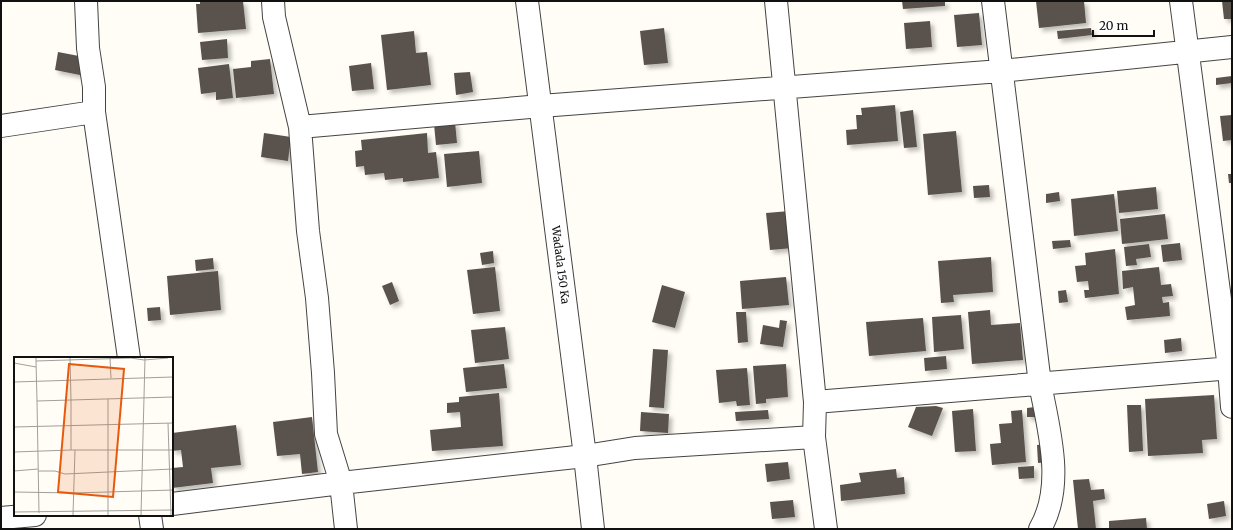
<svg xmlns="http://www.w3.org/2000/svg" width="1233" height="530" viewBox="0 0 1233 530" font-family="Merriweather,serif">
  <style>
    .building { fill: #5a524d; filter: url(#shadow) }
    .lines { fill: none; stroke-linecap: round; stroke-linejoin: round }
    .minor-casing { stroke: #444; stroke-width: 24 }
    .tertiary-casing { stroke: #444; stroke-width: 24 }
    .minor { stroke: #fff; stroke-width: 22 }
    .tertiary { stroke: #fff; stroke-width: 22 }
    .labels { text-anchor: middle; stroke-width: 4; stroke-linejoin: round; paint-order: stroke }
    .street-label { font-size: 11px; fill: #111; stroke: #fff }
    .inset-road { fill: none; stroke: #a09f9a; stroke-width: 1 }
    .view { fill: #e8590c; fill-opacity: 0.15; stroke: #e8590c; stroke-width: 2 }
    .inset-edge { fill: none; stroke: #111; stroke-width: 2 }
  </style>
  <defs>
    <filter id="shadow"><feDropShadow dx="3.5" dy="3.5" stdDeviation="2" flood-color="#0004"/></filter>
  </defs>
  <rect width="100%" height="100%" fill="#fffdf5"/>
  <!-- building -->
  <path class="building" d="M200 1H243L246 29 198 33 196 4H200Z
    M902 1H945V6L903 9Z
    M1036 1H1084L1086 23 1039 28Z
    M1222 1H1232V19H1224Z
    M979 13 982 45 957 47 954 15Z
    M930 21 932 47 906 49 904 23Z
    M664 28 668 63 644 65 640 31Z
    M1091 28 1092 35 1058 39 1057 31Z
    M414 31 416 53 427 52 431 85 387 90 381 35Z
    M227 39 228 58 202 60 200 42Z
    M58 52 84 57 80 75 55 70Z
    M270 59 274 94 236 98 233 69 251 67V61Z
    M371 63 374 89 352 91 349 66Z
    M229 64 233 98 216 100V92L201 94 198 68Z
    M470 72 473 92 456 95 454 73Z
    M1232 76V83L1216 85V78Z
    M895 105 898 141 847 145 846 130 857 129 856 115H862L861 108Z
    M913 110 917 147 904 148 900 112Z
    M1232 115V140L1223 141 1220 116Z
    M455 122 457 143 436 145 434 124Z
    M956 131 962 192 928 195 923 134Z
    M264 133 291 137 288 161 261 157Z
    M427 133 428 153 436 152 439 178 403 182V178L385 180 384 173 365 175 364 166 356 167 355 151 362 150 361 140Z
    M479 151 482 183 447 187 444 154Z
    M1228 174H1232V183H1229Z
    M989 185 990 197 974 198 973 186Z
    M1156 187 1158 209 1119 213 1117 191Z
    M1059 192 1060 201 1046 203V194Z
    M1114 194 1118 231 1074 236 1071 199Z
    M790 211 793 248 770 250 766 213Z
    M1165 214 1168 239 1122 244 1120 219Z
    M1070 240 1071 247 1053 249 1052 241Z
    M1180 243 1182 260 1163 262 1161 245Z
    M1149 244 1151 257 1136 259 1137 265 1126 266 1124 247Z
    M1115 249 1119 294 1085 298 1084 290H1089L1088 281 1077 282 1075 266 1086 265 1085 253Z
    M493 251 494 263 482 265 480 253Z
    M991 257 993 292 953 295 954 302 941 303 938 261Z
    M213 258 214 269 196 271 195 260Z
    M495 267 500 311 473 314 467 270Z
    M1159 267 1161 285 1171 284 1173 296 1162 297 1163 303 1169 302 1170 316 1127 320 1125 307 1135 305 1133 287 1123 289 1122 271Z
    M218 271 221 310 170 315 167 276Z
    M786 277 789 305 742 309 740 281Z
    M392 282 399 301 390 305 382 286Z
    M662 285 685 292 675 328 652 322Z
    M1066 290 1068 302 1059 303 1058 291Z
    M160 307 161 320 148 321 147 308Z
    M990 310 991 325 1020 323 1023 360 972 364 968 312Z
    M736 312H746L748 342 738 343Z
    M961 315 964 349 934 352 932 317Z
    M923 318 926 351 869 356 866 322Z
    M780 320 787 321 783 347 760 344 763 325 779 328Z
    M505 327 509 359 475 363 471 330Z
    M1181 338 1182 351 1165 353 1164 340Z
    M653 349 668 350 664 408 649 407Z
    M946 356 947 369 925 371 924 358Z
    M504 364 507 388 466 392 463 368Z
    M786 364 788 397 766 399V403L756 404 753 366Z
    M747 368 750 405 737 406 736 401 719 403 716 370Z
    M499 393 503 446 432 451 430 430 461 427 460 412 447 413V403L459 402V397Z
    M1214 395 1217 439 1202 440 1203 453 1148 456 1145 399Z
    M1127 405H1141L1143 451 1129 452Z
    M936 406 943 408 932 436 908 427 916 407Z
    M1035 407V417H1027V408Z
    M973 409 976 451 955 452 952 411Z
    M768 410 769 419 736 421 735 412Z
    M1022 410 1026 462 992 465 990 444 1001 443 999 424 1012 423 1011 411Z
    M641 412 669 414 668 433 640 431Z
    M312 417 318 472 302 474 300 454 277 456 273 422Z
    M236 425 241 465 211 468 213 483 172 488V468L183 467 181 450 172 451V433Z
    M1046 444 1047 462 1038 463 1037 445Z
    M788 462 790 479 767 482 765 464Z
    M1034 466V478L1019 479 1018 467Z
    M896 469 897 478 904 477 905 494 841 501 840 485 861 482 859 473Z
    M1089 479 1091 490 1104 489 1105 499 1093 501 1096 529H1078L1073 480Z
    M793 500 795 517 772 519 770 502Z
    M1224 501 1226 516 1209 519 1207 504Z
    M1146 518 1147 529H1109V521Z"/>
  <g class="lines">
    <!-- minor casing -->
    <g class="minor-casing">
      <path id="minor" d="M86 1 88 48 94 87V112L129 358
        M273 1 274 17 300 127 308 231 317 298 323 373 326 434 341 483 585 456 635 448 814 437 826 529
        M776 1 815 402 814 437
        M993 1 1040 384C1049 430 1065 486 1040 529
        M1181 1 1229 368 1232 407
        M1 126 94 112
        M300 127 541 106 1001 71 1232 47
        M815 402 1232 368
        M172 504 341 483 346 529
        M150 515 152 529
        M1 518 35 515"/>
    </g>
    <!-- tertiary casing -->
    <g class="tertiary-casing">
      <g id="tertiary">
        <path id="s1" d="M527 1 585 456 593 529"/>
      </g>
    </g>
    <!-- minor -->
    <use href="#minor" class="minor"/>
    <!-- tertiary -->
    <use href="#tertiary" class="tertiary"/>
  </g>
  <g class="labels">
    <!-- street labels -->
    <g class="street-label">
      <text dy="4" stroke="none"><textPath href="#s1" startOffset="266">Wadada 150 Ka</textPath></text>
    </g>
  </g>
  <!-- overview -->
  <g transform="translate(14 357)">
    <rect width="159" height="159" fill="#fffdf5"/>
    <path class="inset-road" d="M22 1V4L117 1 130 3 154 1M96 1 97 21M22 4 23 44 57 43 56 1M0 6 22 10M0 25 159 20M94 42V158M23 44 25 156M154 66 157 158M0 70 159 66M57 93H159M0 95 57 93V43L159 40M0 114 24 112M24 114H41L51 117 159 112M0 135 60 136 159 133M0 155 159 153M59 158 61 93M127 158 131 1"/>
    <path class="view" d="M55 7 110 12 99 140 44 135Z"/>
    <rect width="159" height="159" class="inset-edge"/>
  </g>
  <!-- border -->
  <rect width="1233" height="530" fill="none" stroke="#111111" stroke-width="4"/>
  <!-- scale -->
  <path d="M1093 30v6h61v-6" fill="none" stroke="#111111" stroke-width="2"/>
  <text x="1099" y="30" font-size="12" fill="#111111" stroke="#ffffff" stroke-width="3" paint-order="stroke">20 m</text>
</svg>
